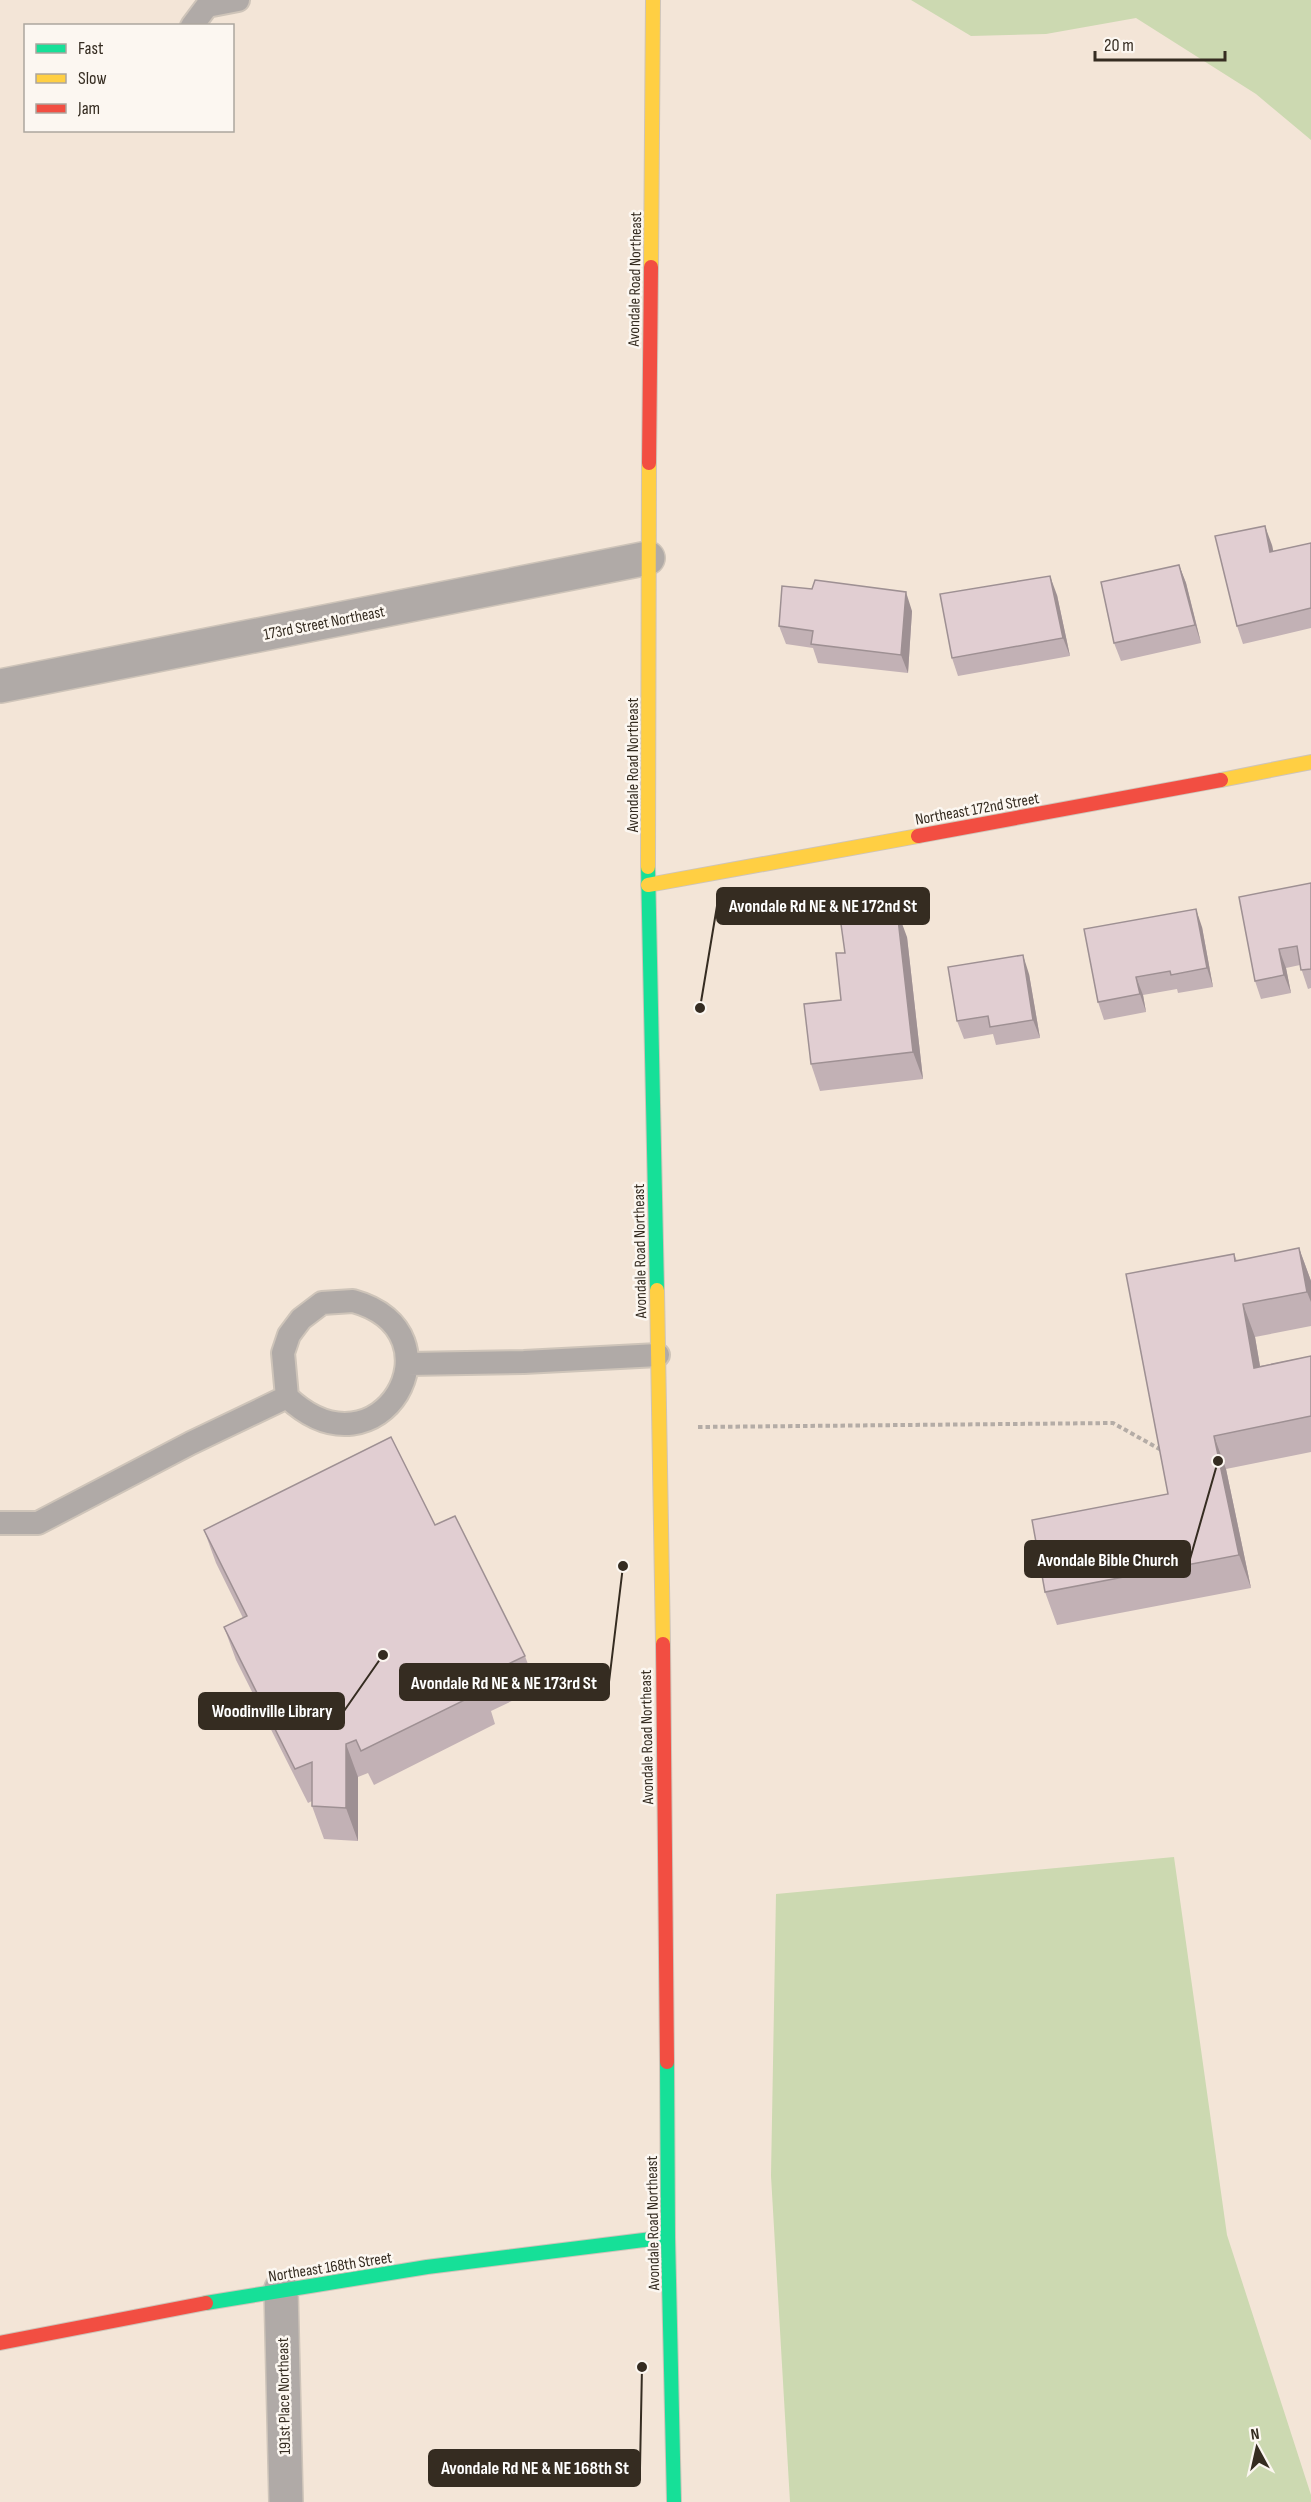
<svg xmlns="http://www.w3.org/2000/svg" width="1311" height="2502" viewBox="0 0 1311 2502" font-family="'Sofia Sans Condensed',sans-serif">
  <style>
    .green { fill: #ccd9b1 }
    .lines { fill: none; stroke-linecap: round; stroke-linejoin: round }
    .lane-casing { stroke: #cec4b9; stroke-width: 26 }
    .street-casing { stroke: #cec4b9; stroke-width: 36 }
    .fast-casing { stroke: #cec4b9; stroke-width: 16 }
    .slow-casing { stroke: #cec4b9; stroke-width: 16 }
    .jam-casing { stroke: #cec4b9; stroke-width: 16 }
    .path { stroke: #b4aca6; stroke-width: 4; stroke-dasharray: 4.5 3; stroke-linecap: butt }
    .lane { stroke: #b0aaa7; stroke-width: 22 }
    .street { stroke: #b0aaa7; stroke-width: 33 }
    .fast { stroke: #16e098; stroke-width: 14 }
    .slow { stroke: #ffcf43; stroke-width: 14 }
    .jam { stroke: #f24e42; stroke-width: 14 }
    .wall { fill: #c2b1b5 }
    .shaded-wall { fill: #9e9093 }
    .building { fill: #e1ced2; stroke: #9e9093; stroke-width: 1.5 }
    .labels { text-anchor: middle; stroke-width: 5; stroke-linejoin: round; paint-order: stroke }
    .street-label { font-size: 16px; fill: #352c21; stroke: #fcf7f1 }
    .leader { fill: none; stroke: #352c21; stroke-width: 2 }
    .callout-dot { fill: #352c21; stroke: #fcf7f1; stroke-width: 2 }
    .callout { fill: #352c21; stroke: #352c21; stroke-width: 2 }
    .callout-label { font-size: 18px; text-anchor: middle; font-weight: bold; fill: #fff }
  </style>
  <rect width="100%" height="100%" fill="#f3e5d7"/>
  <!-- green -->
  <path class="green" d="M911 0H1311V140L1256 94 1136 18 1046 34 971 36Z
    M1174 1857 1227 2235 1311 2495V2502H790L771 2176 776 1894Z"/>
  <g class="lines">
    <!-- lane casing -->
    <g class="lane-casing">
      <path id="lane" d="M192 26 207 6 238 0
        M353 1301C466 1332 380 1485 287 1397L283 1353 289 1335 301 1319 322 1303Z
        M408 1364 524 1362 658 1355
        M0 1523H38L191 1443 287 1397"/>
    </g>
    <!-- street casing -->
    <g class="street-casing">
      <path id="street" d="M0 686 648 558
        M281 2289 286 2502"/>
    </g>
    <!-- fast casing -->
    <g class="fast-casing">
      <path id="fast" d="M648 867 657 1290
        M667 2062 668 2237 674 2502
        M206 2303 427 2267 668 2237"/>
    </g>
    <!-- slow casing -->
    <g class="slow-casing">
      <path id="slow" d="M651 267 653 0
        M1221 780 1311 762
        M648 867 649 463
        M648 885 918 836
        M657 1290 663 1644"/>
    </g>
    <!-- jam casing -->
    <g class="jam-casing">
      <path id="jam" d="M649 463 651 267
        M918 836 1221 780
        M663 1644 667 2062
        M0 2343 206 2303"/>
    </g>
    <!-- path -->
    <path class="path" d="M698 1427 1113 1423 1163 1451"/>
    <!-- lane -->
    <use href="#lane" class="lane"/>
    <!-- street -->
    <use href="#street" class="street"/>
    <!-- fast -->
    <use href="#fast" class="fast"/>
    <!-- slow -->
    <use href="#slow" class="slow"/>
    <!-- jam -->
    <use href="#jam" class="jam"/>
  </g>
  <!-- wall -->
  <path class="wall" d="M1311 543V628L1243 644 1237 626 1272 545 1273 551Z
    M1179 565 1186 583 1201 643 1121 661 1114 643Z
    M1057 595 1070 656 958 676 952 658Z
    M912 611 908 673 818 663 813 648 786 644 779 626Z
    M1311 883V988L1308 989 1300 965 1286 968 1291 993 1261 999 1255 981Z
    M1202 927 1213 987 1178 993 1177 989 1143 995 1146 1012 1104 1020 1098 1002Z
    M907 937 923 1079 820 1091 811 1064 841 1000 845 953Z
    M1029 974 1040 1038 996 1045 993 1034 964 1039 957 1021Z
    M1299 1248 1311 1281V1326L1255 1337 1260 1366 1311 1356V1452L1226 1469 1251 1588 1057 1625 1045 1592 1168 1494 1234 1254 1237 1261Z
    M435 1525 525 1656 537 1689 491 1711 495 1724 374 1785 368 1773 358 1777V1841L324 1839 312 1806V1801L308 1803 236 1660 224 1627 243 1618 216 1563 204 1530Z"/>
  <!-- shaded-wall -->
  <path class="shaded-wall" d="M1265 526 1272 545 1277 570 1270 552Z
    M1179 565 1186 583 1201 643 1195 625Z
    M1050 576 1057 595 1070 656 1063 638Z
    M906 592 912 611 908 673 901 655Z
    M1196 909 1202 927 1213 987 1207 968Z
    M897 910 907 937 923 1079 913 1052Z
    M1279 949 1286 968 1291 993 1284 975Z
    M1023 955 1029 974 1040 1038 1033 1020Z
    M1136 977 1143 995 1146 1012 1140 994Z
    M1299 1248 1311 1281V1302L1307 1292Z
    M1243 1304 1255 1337 1266 1401 1254 1368Z
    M1214 1436 1226 1469 1251 1588 1239 1555Z
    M346 1744 358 1777V1841L346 1808Z"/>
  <!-- building -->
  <path class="building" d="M1265 526 1270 552 1311 543V608L1237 626 1215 536Z
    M1179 565 1195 625 1114 643 1101 582Z
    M1050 576 1063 638 952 658 940 594Z
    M815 580 906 592 901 655 811 644 813 631 779 626 782 586 812 589Z
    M1311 883V969L1301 970 1297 946 1279 949 1284 975 1255 981 1239 897Z
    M1196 909 1207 968 1171 975 1170 971 1136 977 1140 994 1098 1002 1084 929Z
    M897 910 913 1052 811 1064 804 1004 841 1000 836 953H845L840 917Z
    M1023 955 1033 1020 990 1027 988 1016 957 1021 948 967Z
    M1299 1248 1307 1292 1243 1304 1254 1368 1311 1356V1416L1214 1436 1239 1555 1045 1592 1032 1520 1168 1494 1126 1274 1234 1254 1235 1261Z
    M391 1437 435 1525 455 1516 525 1656 477 1679 483 1691 361 1751 356 1740 346 1744V1808L312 1806V1762L295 1769 224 1627 247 1616 204 1530Z"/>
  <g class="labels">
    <!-- street labels -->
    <g class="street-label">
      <text transform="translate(634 279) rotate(-89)" y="6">Avondale Road Northeast</text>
      <text transform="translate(324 622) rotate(-11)" y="6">173rd Street Northeast</text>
      <text transform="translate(632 765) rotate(-90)" y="6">Avondale Road Northeast</text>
      <text transform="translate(977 808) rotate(-10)" y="6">Northeast 172nd Street</text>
      <text transform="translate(639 1251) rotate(-91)" y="6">Avondale Road Northeast</text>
      <text transform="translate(646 1737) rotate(-91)" y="6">Avondale Road Northeast</text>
      <text transform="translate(652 2223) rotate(-91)" y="6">Avondale Road Northeast</text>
      <text transform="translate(330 2266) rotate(-9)" y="6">Northeast 168th Street</text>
      <text transform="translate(283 2396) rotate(-91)" y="6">191st Place Northeast</text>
    </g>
  </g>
  <!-- callouts -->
  <path class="leader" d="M700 1008L717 906M1218 1461L1190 1559M623 1566L609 1682M383 1655L344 1711M642 2367L640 2468"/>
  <g class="callout-dot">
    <circle cx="700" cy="1008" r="6"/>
    <circle cx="1218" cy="1461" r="6"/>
    <circle cx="623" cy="1566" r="6"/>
    <circle cx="383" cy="1655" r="6"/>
    <circle cx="642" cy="2367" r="6"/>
  </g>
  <g class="callout">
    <rect x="717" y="888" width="212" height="36" rx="6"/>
    <rect x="1025" y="1541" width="165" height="36" rx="6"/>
    <rect x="400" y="1664" width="209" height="36" rx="6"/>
    <rect x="199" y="1693" width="145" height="36" rx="6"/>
    <rect x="429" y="2450" width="211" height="36" rx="6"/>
  </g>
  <g class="callout-label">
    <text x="823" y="912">Avondale Rd NE &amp; NE 172nd St</text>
    <text x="1108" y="1566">Avondale Bible Church</text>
    <text x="504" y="1689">Avondale Rd NE &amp; NE 173rd St</text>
    <text x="272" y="1717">Woodinville Library</text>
    <text x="535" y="2474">Avondale Rd NE &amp; NE 168th St</text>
  </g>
  <!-- legend -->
  <rect x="24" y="24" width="210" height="108" fill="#fcf7f1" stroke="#aca69e" stroke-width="1.5"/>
  <rect x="36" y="44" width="30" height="9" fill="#16e098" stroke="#aca69e" stroke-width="1.5"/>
  <text x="78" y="54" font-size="18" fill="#352c21">Fast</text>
  <rect x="36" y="74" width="30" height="9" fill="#ffcf43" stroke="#aca69e" stroke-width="1.5"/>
  <text x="78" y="84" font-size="18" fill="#352c21">Slow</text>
  <rect x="36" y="104" width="30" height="9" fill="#f24e42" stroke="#aca69e" stroke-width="1.5"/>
  <text x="78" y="114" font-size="18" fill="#352c21">Jam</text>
  <!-- north arrow -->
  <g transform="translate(1257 2448) rotate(352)" stroke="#fcf7f1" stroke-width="4.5" paint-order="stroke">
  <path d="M0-4.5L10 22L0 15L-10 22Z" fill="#352c21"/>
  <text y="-9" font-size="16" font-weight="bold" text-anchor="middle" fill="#352c21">N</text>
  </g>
  <!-- scale -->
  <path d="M1095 51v9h130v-9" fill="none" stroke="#352c21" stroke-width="3"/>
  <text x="1104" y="51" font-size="18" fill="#352c21" stroke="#fcf7f1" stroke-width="4.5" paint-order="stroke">20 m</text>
</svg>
